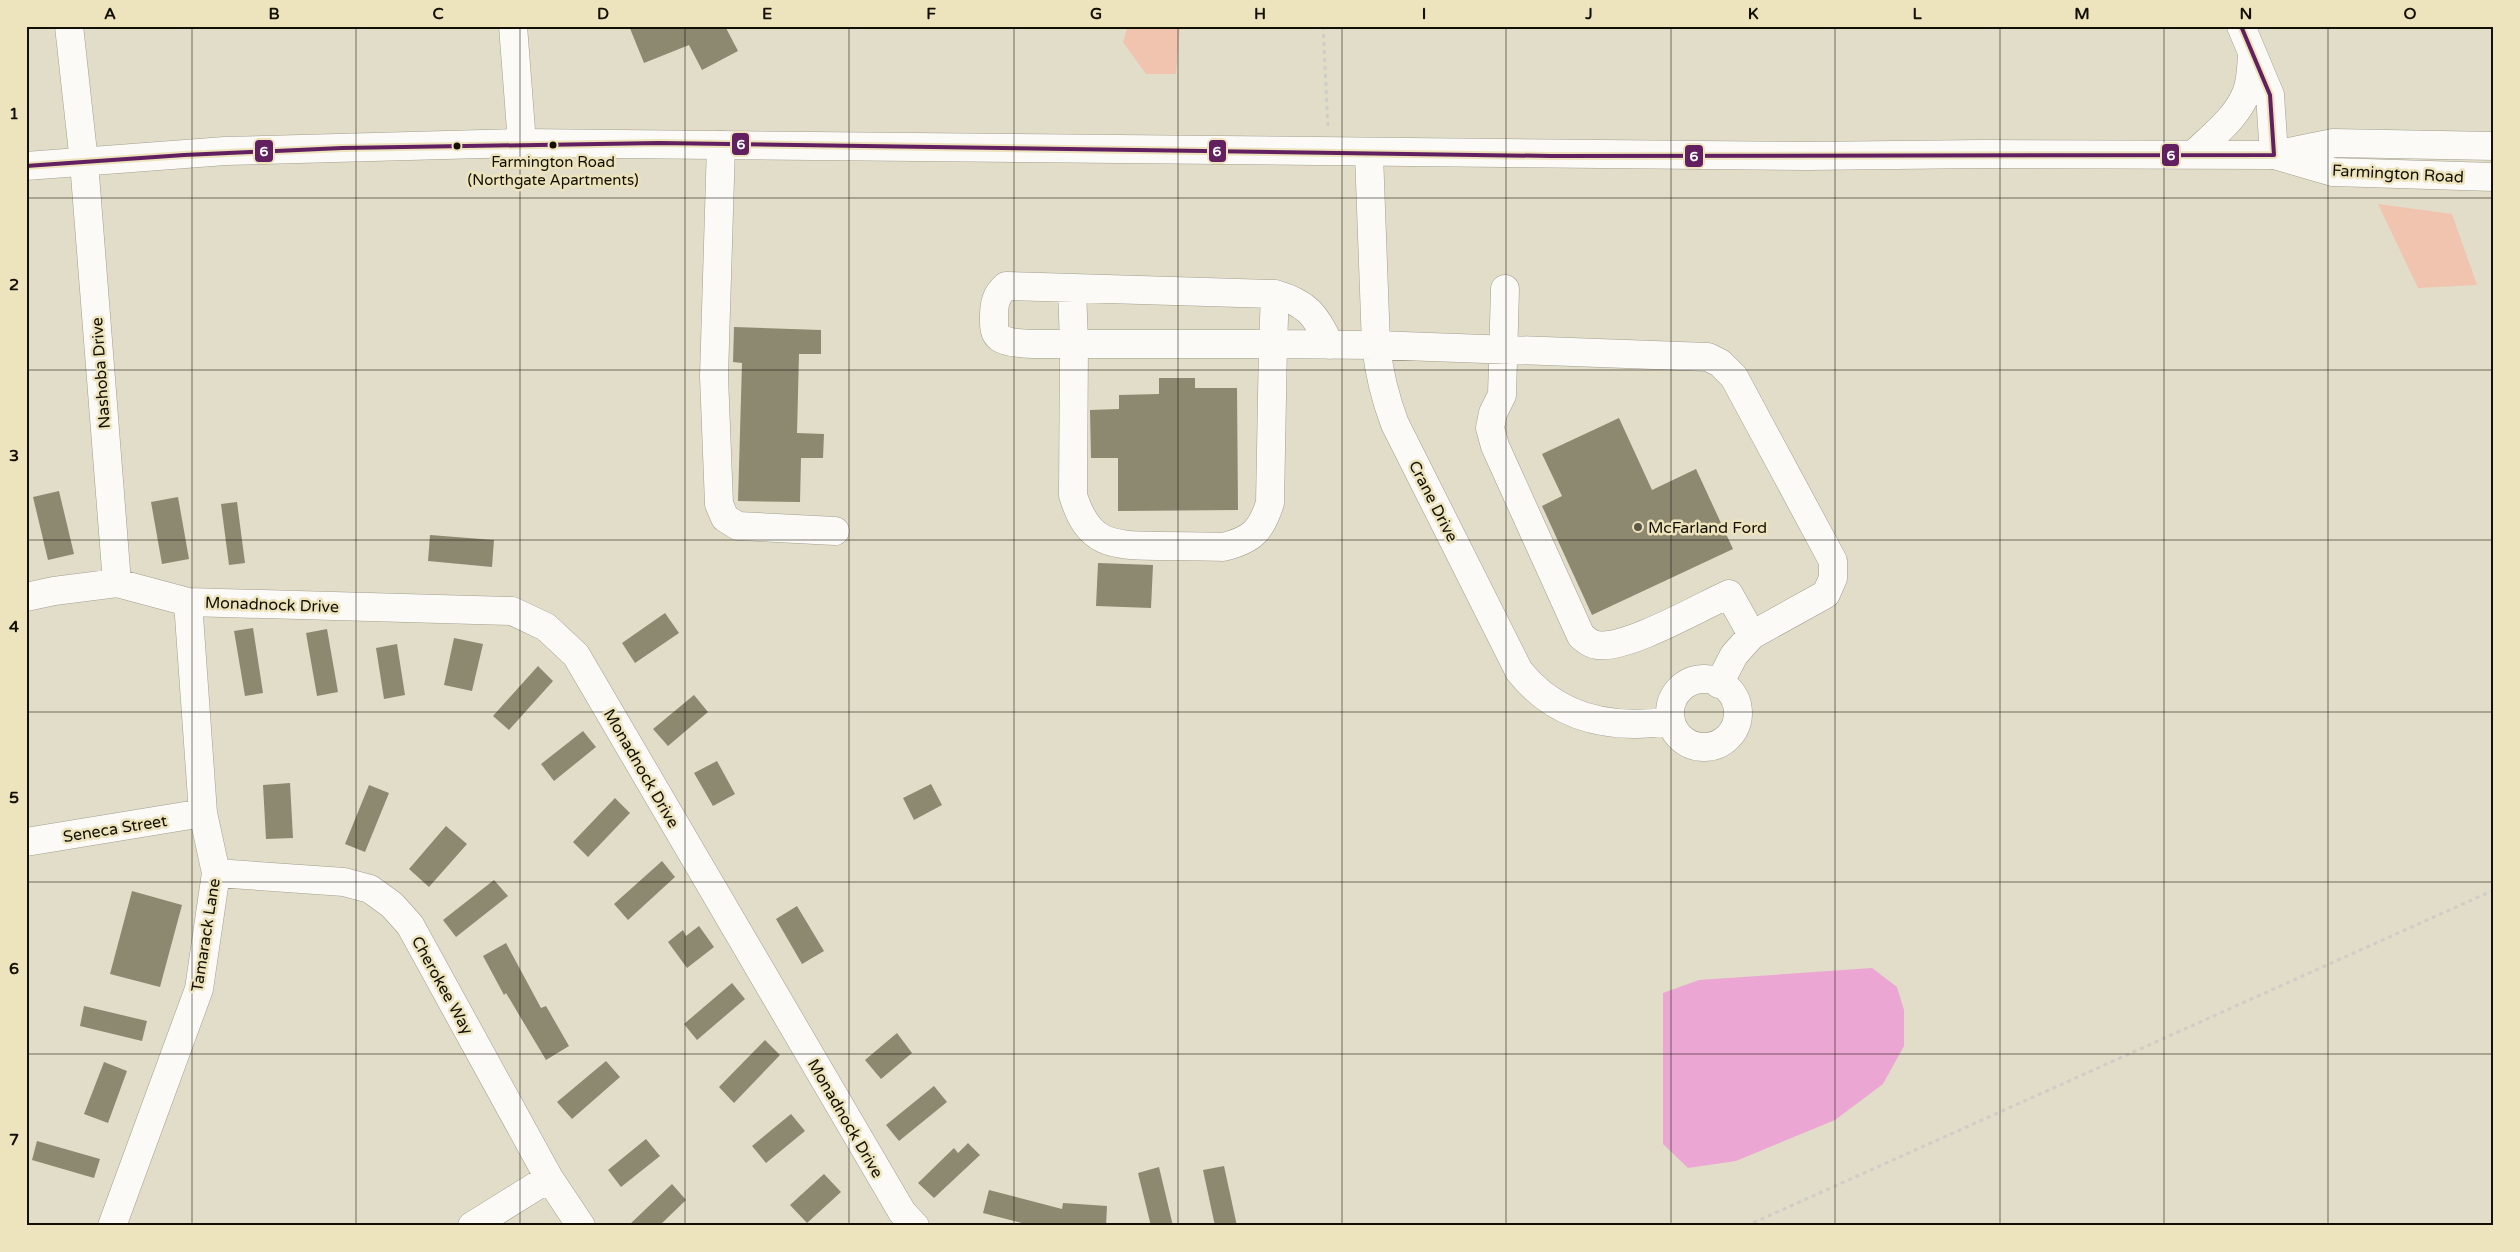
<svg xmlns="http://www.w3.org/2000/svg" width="2520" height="1252" viewBox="0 0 2520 1252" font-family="'Varela Round',sans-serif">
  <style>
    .green { fill: #f0c4af }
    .water { fill: #eca6d3 }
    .building { fill: #8d8870 }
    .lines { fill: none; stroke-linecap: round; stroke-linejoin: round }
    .minor-casing { stroke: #a29e8e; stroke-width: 29 }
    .highway-casing { stroke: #a29e8e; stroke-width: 29 }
    .path { stroke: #cecdc7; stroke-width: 3; stroke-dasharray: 4 4; stroke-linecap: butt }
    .minor { stroke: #fbfaf7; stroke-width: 28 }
    .highway { stroke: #fbfaf7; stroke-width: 28 }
    .bus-1-casing { stroke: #ede4bd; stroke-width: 8 }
    .bus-1 { stroke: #622060; stroke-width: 4 }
    .grid { fill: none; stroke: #131003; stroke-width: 1; stroke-opacity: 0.55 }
    .bus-dot { fill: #131003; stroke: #ede4bd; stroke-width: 2 }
    .poi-dot { fill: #5b5848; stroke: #ede4bd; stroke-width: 2 }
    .labels { text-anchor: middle; stroke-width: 5; stroke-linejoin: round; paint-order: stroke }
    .bus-label { font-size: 15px; fill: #131003; stroke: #ede4bd }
    .street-label { font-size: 16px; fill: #131003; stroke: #ede4bd }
    .poi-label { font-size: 16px; fill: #131003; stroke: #ede4bd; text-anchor: start }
    .line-badge { stroke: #ede4bd; stroke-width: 2 }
    .badge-label { font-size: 14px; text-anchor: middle; font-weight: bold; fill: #fff }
    .neatline { fill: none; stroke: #131003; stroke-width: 2 }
    .grid-label { font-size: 16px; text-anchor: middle; font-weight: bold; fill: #131003 }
  </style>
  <rect width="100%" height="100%" fill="#e2ddc8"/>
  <!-- green -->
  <path class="green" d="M1128 26H1180L1176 74H1146L1123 42Z
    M2378 204 2452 214 2477 285 2418 288Z"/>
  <!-- water -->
  <path class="water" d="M1872 968 1897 987 1904 1010V1046L1883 1084 1835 1120 1736 1161 1688 1168 1663 1144V993L1699 980Z"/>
  <!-- building -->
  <path class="building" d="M629 26H725L738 51 702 70 689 45 644 63Z
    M734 327 821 330V354H799L797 433 824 434 823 458H801L800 502 738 501 742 363 733 362Z
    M1159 378H1195V388H1237L1238 510 1118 511V458H1091L1090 410 1119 409V395L1159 394Z
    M1619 418 1652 490 1696 469 1733 549 1592 615 1542 506 1562 496 1542 454Z
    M59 491 74 554 48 560 33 497Z
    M178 497 189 559 162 564 151 502Z
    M237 502 245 563 229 565 221 504Z
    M430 535 494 540 492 567 428 561Z
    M1098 563 1153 565 1151 608 1096 606Z
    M665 613 679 633 635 663 622 643Z
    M253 628 263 693 245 696 234 631Z
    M327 629 338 692 317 696 306 633Z
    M454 638 483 644 472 691 444 685Z
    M397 644 405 695 384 699 376 648Z
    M538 666 553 681 509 730 493 716Z
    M694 695 708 712 668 746 653 729Z
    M583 731 596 747 554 781 541 764Z
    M717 761 735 794 713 806 694 773Z
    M290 783 293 838 266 839 263 785Z
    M931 784 942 805 914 820 903 798Z
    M369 785 389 793 365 852 345 844Z
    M615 798 630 813 588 857 573 842Z
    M446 826 467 844 429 887 409 869Z
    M662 861 675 877 628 920 614 904Z
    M494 880 508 896 456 937 443 920Z
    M132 891 182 905 160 987 110 974Z
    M797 906 824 951 802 964 776 919Z
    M699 926 714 947 687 968 668 942 683 930 686 936Z
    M506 943 541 1008 546 1006 569 1046 546 1060 506 993 504 995 483 956Z
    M732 983 745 999 697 1040 684 1024Z
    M84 1006 147 1021 142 1041 80 1026Z
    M897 1033 912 1053 881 1079 865 1060Z
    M765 1040 780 1055 734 1103 719 1087Z
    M606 1061 620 1077 572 1119 557 1102Z
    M104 1062 127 1071 108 1123 84 1114Z
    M934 1086 947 1102 899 1141 886 1125Z
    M791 1114 805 1131 766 1163 752 1146Z
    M646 1139 660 1156 621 1187 608 1170Z
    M37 1141 100 1159 94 1178 32 1160Z
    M968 1143 980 1155 934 1198 918 1183 954 1148 958 1153Z
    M1224 1166 1237 1226H1215L1203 1170Z
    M1159 1167 1173 1226H1151L1138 1173Z
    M824 1174 841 1192 807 1223 790 1205Z
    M672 1184 686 1200 659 1226H628Z
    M989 1190 1062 1209 1063 1203 1107 1206 1106 1226H1033L983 1213Z"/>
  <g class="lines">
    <!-- minor casing -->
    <g class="minor-casing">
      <path id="minor" d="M69 26 84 162 117 583
        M513 26 522 143
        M2241 26 2270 95 2274 155
        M721 145 714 376 719 504 725 518 738 526 835 531
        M1369 154 1376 345C1379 373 1385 398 1395 424L1519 671C1557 719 1612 730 1671 721
        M2194 154C2212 136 2238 117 2247 91 2251 80 2251 67 2252 56
        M1072 288 1074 344H1273L1275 294
        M1505 289 1502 395 1493 413 1490 428 1495 446 1581 636C1586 640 1590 644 1597 645 1626 650 1700 607 1729 594L1752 635
        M1330 345C1316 315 1307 303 1275 294L1006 286C996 295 994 303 994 317 994 324 993 333 1000 338 1013 347 1057 343 1074 344L1073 495C1088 545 1111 545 1158 546 1180 546 1201 546 1223 547 1252 540 1261 531 1270 503L1273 344 1376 345 1708 357 1720 363 1734 377 1833 561V578L1826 594 1752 635 1734 655 1719 684
        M26 597 54 591 117 583 188 602 512 611 546 627 576 655 902 1212 915 1226
        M1670 713a34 34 0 1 1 68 0a34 34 0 1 1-68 0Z
        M26 842 203 813
        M216 873 344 882 370 889 392 905 410 925 549 1178 581 1226
        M112 1226 199 989 216 873 203 813 188 602
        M472 1226 549 1178"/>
    </g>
    <!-- highway casing -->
    <g class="highway-casing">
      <path id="highway" d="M2278 156 2333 172 2494 177
        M26 166 225 151 522 143 1807 156 1983 154 2274 155 2333 143 2494 146"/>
    </g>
    <!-- path -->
    <path class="path" d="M1323 26 1328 128
      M1746 1226 2494 890"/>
    <!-- minor -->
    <use href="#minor" class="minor"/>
    <!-- highway -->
    <use href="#highway" class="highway"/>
    <!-- bus-1 casing -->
    <g class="bus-1-casing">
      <path id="bus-1" d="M26 166 184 155 342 148 659 143 1551 156 2274 155 2270 95 2241 26"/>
    </g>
    <!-- bus-1 -->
    <use href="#bus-1" class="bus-1"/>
  </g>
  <!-- grid -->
  <path class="grid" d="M192 26V1226M356 26V1226M520 26V1226M685 26V1226M849 26V1226M1014 26V1226M1178 26V1226M1342 26V1226M1506 26V1226M1671 26V1226M1835 26V1226M2000 26V1226M2164 26V1226M2328 26V1226M26 198H2494M26 370H2494M26 540H2494M26 712H2494M26 882H2494M26 1054H2494"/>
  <!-- markers -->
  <g class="bus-dot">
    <circle cx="553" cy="145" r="4.5"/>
    <circle cx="457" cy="146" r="4.5"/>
  </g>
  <circle class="poi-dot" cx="1638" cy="527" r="5"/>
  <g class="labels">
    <!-- bus labels -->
    <g class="bus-label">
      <text x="553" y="167">Farmington Road<tspan x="553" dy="18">(Northgate Apartments)</tspan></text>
    </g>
    <!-- street labels -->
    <g class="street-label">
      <text transform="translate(2398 173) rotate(3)" y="6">Farmington Road</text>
      <text transform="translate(100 373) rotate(-94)" y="6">Nashoba Drive</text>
      <text transform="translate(1434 501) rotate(63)" y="6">Crane Drive</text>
      <text transform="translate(272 604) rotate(2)" y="6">Monadnock Drive</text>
      <text transform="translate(642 768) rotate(60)" y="6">Monadnock Drive</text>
      <text transform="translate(115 828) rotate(-9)" y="6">Seneca Street</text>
      <text transform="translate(205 935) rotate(-81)" y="6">Tamarack Lane</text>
      <text transform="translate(443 985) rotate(61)" y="6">Cherokee Way</text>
      <text transform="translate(846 1118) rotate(60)" y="6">Monadnock Drive</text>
    </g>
    <!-- poi labels -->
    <g class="poi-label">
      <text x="1648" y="533">McFarland Ford</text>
    </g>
  </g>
  <g class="line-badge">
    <rect x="731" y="132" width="19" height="24" rx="5" fill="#622060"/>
    <rect x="1208" y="139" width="19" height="24" rx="5" fill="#622060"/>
    <rect x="254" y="139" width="20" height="24" rx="5" fill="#622060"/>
    <rect x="2161" y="143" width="19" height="24" rx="5" fill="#622060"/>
    <rect x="1684" y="144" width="20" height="24" rx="5" fill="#622060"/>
  </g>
  <g class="badge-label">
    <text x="741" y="149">6</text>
    <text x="1217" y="156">6</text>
    <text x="264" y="156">6</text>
    <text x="2171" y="160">6</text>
    <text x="1694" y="161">6</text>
  </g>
  <!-- border -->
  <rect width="2520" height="1252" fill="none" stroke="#ede4bd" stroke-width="55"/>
  <rect x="28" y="28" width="2464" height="1196" class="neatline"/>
  <g class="grid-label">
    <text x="110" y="19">A</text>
    <text x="274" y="19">B</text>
    <text x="438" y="19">C</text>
    <text x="603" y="19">D</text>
    <text x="767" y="19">E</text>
    <text x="931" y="19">F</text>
    <text x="1096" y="19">G</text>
    <text x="1260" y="19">H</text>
    <text x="1424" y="19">I</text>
    <text x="1589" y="19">J</text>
    <text x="1753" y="19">K</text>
    <text x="1917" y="19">L</text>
    <text x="2082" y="19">M</text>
    <text x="2246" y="19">N</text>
    <text x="2410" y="19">O</text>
    <text x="14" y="119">1</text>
    <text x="14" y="290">2</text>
    <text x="14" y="461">3</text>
    <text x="14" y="632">4</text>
    <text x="14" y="803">5</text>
    <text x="14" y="974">6</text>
    <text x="14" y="1145">7</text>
  </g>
</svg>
